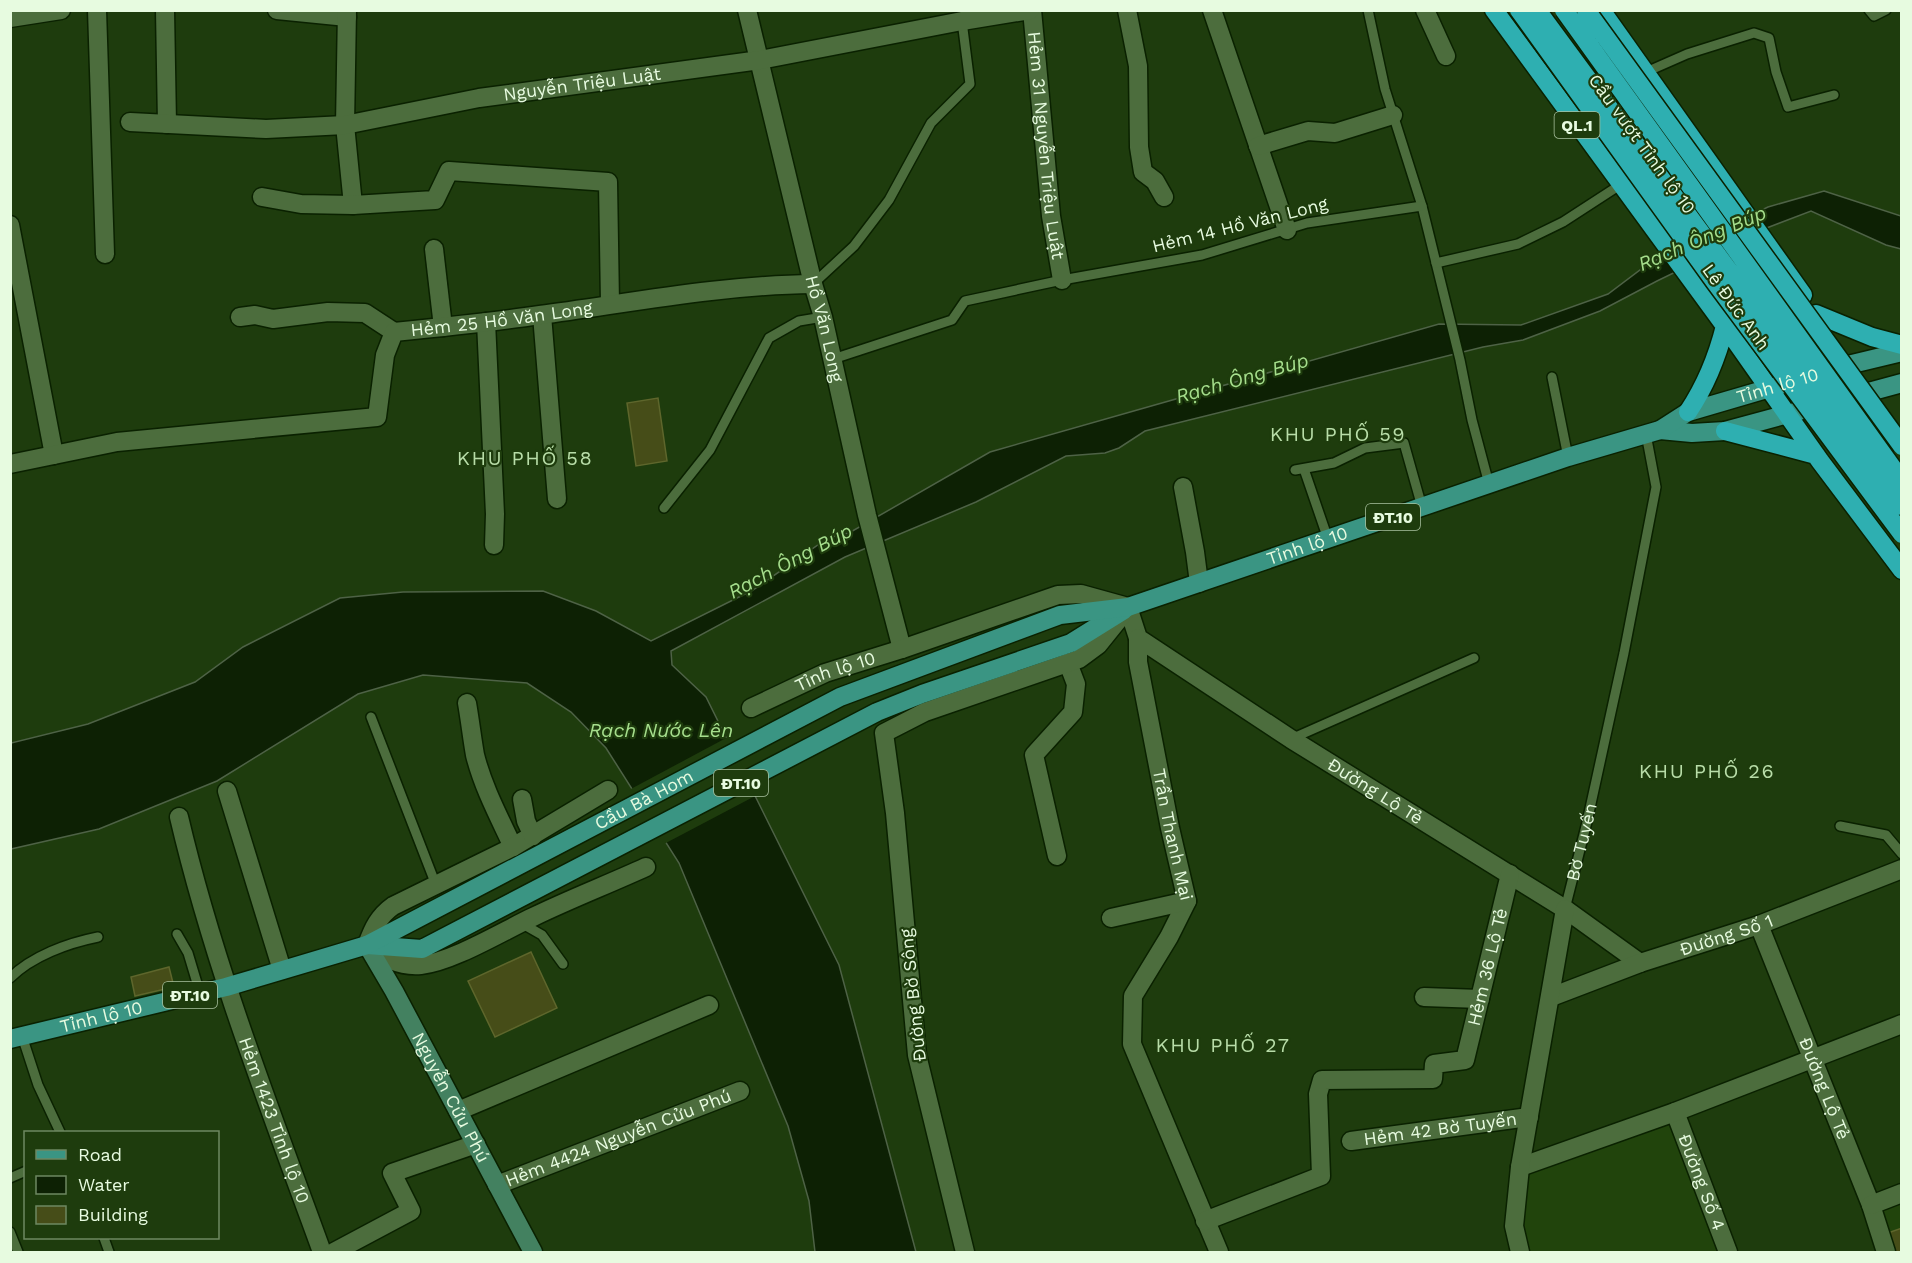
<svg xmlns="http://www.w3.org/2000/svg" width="1912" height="1263" viewBox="0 0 1912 1263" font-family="'Work Sans',sans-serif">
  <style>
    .built { fill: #21440c }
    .water { fill: #0d2104; stroke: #4e6246; stroke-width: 1.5 }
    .pier { fill: #1e3c0d }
    .building { fill: #464d18; stroke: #5e662c; stroke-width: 1.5 }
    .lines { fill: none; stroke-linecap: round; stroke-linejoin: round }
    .lane-casing { stroke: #0a2100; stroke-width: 12 }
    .street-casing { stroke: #0a2100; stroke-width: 21 }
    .secondary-casing { stroke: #0a2100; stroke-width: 21 }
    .primary-casing { stroke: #0a2100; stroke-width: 21 }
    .highway-casing { stroke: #0a2100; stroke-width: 21 }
    .lane { stroke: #4c6d3d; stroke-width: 9 }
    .street { stroke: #4c6d3d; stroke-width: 18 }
    .secondary { stroke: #438160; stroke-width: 18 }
    .primary { stroke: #3a9583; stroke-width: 18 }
    .highway { stroke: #2eafb1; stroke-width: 18 }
    .highway-bridge-casing { stroke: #0a2100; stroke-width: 21; stroke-linecap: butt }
    .highway-bridge { stroke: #2eafb1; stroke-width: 18 }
    .labels { text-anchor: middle; stroke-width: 4.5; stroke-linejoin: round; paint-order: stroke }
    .shield { fill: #1e3c0d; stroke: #abc2a1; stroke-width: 1.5 }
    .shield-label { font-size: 16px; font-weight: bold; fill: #e7fbe0 }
    .street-label { font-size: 18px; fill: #e7fbe0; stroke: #1e3c0d }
    .water-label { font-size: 20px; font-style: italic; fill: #a5de8c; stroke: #1e3c0d }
    .neighbourhood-label { font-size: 20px; letter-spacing: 1.5px; fill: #b8dda8; stroke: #1e3c0d }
  </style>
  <rect width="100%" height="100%" fill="#1e3c0d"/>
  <!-- built -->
  <path class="built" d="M1672 1120 1721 1252H1526L1520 1231 1527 1171Z
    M1901 1203V1252H1893L1878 1213Z"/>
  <!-- water -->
  <path class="water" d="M1824 191 1901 216V249L1886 245 1811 211 1764 229 1657 281 1600 311 1523 340 1483 347 1145 431 1119 448 1105 453 1066 456 976 502 845 557 671 651 672 665 706 697 839 965 916 1252H815L809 1201 788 1126 679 863 606 748 571 712 527 683 423 675 358 694 217 781 99 829 11 849V743L88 724 195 682 243 647 340 598 403 592 543 591 596 611 651 641 753 590 828 538 849 533 990 452 1439 324 1521 325 1608 294 1648 264 1768 207Z"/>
  <!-- pier -->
  <path class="pier" d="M728 737 757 795 664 844 629 790Z"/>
  <!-- building -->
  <path class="building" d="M658 398 667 461 636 466 627 403Z
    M531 952 557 1008 495 1037 468 981Z
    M169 967 174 987 135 996 131 977Z
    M1902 1228V1252H1893L1885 1234Z"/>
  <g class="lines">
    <!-- lane casing -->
    <g class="lane-casing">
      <g id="lane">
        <path d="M1368 10 1385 89 1422 206 1460 360 1472 420 1489 484"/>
        <path d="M1869 10 1874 16 1886 10"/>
        <path d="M1646 72 1687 54 1754 33 1769 38 1776 72 1788 107 1834 95"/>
        <path d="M1436 263 1518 244 1563 222 1620 185"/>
        <path d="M813 284 854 246 889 200 931 123 970 84 962 21"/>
        <path d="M833 359 952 320 965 301 1062 280 1202 255 1307 223 1422 206"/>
        <path d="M1552 377 1568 457"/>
        <path d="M1304 469 1328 539"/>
        <path d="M1295 470 1334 463 1365 448 1404 443 1422 507"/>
        <path d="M664 508 710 450 769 338 799 321 823 317"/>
        <path d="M371 717 436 885"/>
        <path d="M1291 739 1474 658"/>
        <path d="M1840 826 1886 835 1902 854"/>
        <path id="s1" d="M1565 909 1587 822 1624 653 1656 487 1646 434"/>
        <path d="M521 923 542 935 563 964"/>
        <path d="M177 934 188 953 200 993"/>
        <path d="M10 978C32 956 68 943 98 937"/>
        <path d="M22 1036 38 1085 60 1132"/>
        <path d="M10 1178 26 1171"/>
        <path d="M10 1232 18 1252"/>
        <path d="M104 1238 109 1252"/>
      </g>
    </g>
    <!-- street casing -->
    <g class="street-casing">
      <g id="street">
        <path d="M97 10 105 254"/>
        <path d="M165 10 167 124"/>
        <path d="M277 10 347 17"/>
        <path d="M347 10 345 125 353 205"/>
        <path id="s2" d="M747 10 813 284 823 317 867 515 902 649"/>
        <path id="s3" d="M1032 10 1051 216 1062 280"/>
        <path d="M1127 10 1138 66 1139 147 1143 172 1155 181 1164 197"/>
        <path d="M1212 10 1287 230"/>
        <path d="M1425 10 1446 56"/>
        <path d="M10 18 61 10"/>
        <path id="s4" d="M130 122 266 129 345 125 479 98 760 60 962 21 1030 10"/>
        <path d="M1258 146 1308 131 1335 133 1393 115"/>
        <path d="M262 197 301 204 353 205 435 200 449 171 608 182 610 303"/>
        <path d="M10 225 54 455"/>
        <path d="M434 249 443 327"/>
        <path d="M542 315 557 499"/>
        <path d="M240 317 255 315 273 319 328 312 365 313 394 332"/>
        <path d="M486 322 495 514 494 545"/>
        <path id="s5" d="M10 464 117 442 377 417 385 355 394 332C443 327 492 322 540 315 630 303 722 285 813 284"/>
        <path d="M1183 487 1195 552 1199 583"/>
        <path id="s6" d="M1128 607 1138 638 1291 739 1565 909 1640 963"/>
        <path id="s7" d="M1138 638V662L1170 828 1187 901 1169 937 1133 996 1132 1044 1219 1252"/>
        <path d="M467 703C470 720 472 738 475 755 483 787 499 817 513 847"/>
        <path id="s8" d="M751 708 825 673 902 649 1058 595 1081 594 1128 607"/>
        <path d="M608 790 513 847 393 906C379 916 373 928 367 945 383 957 399 967 421 965 452 962 503 931 533 917 570 899 609 884 646 867"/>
        <path d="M227 791 282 970"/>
        <path d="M522 799 526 821 533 836"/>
        <path id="s9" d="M179 817C214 966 270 1109 322 1252"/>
        <path d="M1057 856 1034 755 1073 712 1076 684 1068 663"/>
        <path d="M1111 918 1187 901"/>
        <path id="s10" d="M1759 925 1871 1205 1886 1252"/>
        <path d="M1424 997 1480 999"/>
        <path id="s11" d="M1551 997 1640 963 1759 925 1902 869"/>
        <path d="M458 1111 709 1005"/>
        <path id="s12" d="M1675 1112 1728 1252"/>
        <path id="s13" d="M1351 1141 1529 1117"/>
        <path d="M1520 1167 1675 1112 1902 1024"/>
        <path id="s14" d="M497 1185 740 1091"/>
        <path d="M1871 1205 1902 1193"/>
        <path id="s15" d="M1205 1221 1321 1176 1318 1094 1322 1080 1433 1079 1434 1064 1465 1060 1510 874"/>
        <path d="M334 1252 411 1211 392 1173 476 1144"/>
        <path d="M965 1252 917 1055 895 813 884 733 925 712 1079 659 1098 645 1127 609"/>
        <path d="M1520 1252 1514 1226 1520 1167 1565 909"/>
      </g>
    </g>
    <!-- secondary casing -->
    <g class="secondary-casing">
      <g id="secondary">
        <path id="s16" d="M367 945 394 991 533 1252"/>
      </g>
    </g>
    <!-- primary casing -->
    <g class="primary-casing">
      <g id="primary">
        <path d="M1660 430 1692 433 1725 431 1902 383"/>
        <path d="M367 945 422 949 877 712 922 694 1071 643 1124 610"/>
        <path id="s17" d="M10 1039 226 987 367 945 840 697 1060 615 1128 607 1568 457 1660 430 1688 412 1852 364 1902 352"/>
      </g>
    </g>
    <!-- highway casing -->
    <g class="highway-casing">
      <path id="highway" d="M1494 10 1725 326 1820 461 1902 570
        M1601 10 1803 295
        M1816 314 1872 337 1902 345
        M1688 412C1706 385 1717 358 1725 326L1733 324
        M1725 431 1816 455"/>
    </g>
    <!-- lane -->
    <use href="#lane" class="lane"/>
    <!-- street -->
    <use href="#street" class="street"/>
    <!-- secondary -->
    <use href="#secondary" class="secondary"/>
    <!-- primary -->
    <use href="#primary" class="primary"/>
    <!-- highway -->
    <use href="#highway" class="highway"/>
    <!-- highway-bridge casing -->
    <g class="highway-bridge-casing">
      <path id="highway-bridge" d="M1519 10 1715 282 1902 534
        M1537 10 1902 506
        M1564 10 1902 481
        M1586 10 1902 446"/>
    </g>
    <!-- highway-bridge -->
    <use href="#highway-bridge" class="highway-bridge"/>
  </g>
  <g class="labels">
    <!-- shield labels -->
    <g class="shield">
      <rect x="1554.5" y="112" width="45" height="26" rx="4.5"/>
      <rect x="1366" y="504" width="54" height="26" rx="4.5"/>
      <rect x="714" y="770" width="54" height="26" rx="4.5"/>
      <rect x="163" y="982" width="54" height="26" rx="4.5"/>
    </g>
    <g class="shield-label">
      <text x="1577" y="131">QL.1</text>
      <text x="1393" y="523">ĐT.10</text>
      <text x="741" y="789">ĐT.10</text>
      <text x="190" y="1001">ĐT.10</text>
    </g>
    <!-- street labels -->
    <g class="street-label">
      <text dy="6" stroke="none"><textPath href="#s4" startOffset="456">Nguyễn Triệu Luật</textPath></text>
      <text transform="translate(1642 144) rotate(54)" y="6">Cầu vượt Tỉnh lộ 10</text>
      <text dy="6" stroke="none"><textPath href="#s3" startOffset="136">Hẻm 31 Nguyễn Triệu Luật</textPath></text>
      <text transform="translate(1240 225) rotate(-14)" y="6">Hẻm 14 Hồ Văn Long</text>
      <text transform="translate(1736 307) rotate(54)" y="6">Lê Đức Anh</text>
      <text dy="6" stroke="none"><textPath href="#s5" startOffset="566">Hẻm 25 Hồ Văn Long</textPath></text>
      <text dy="6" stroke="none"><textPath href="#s2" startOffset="328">Hồ Văn Long</textPath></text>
      <text dy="6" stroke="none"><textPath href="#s17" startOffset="1894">Tỉnh lộ 10</textPath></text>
      <text dy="6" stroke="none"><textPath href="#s17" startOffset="1396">Tỉnh lộ 10</textPath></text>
      <text dy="6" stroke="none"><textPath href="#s8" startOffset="92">Tỉnh lộ 10</textPath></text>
      <text dy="6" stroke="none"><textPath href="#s6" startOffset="315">Đường Lộ Tẻ</textPath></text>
      <text dy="6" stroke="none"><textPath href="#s17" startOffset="682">Cầu Bà Hom</textPath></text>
      <text dy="6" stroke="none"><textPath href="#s7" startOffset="200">Trần Thanh Mại</textPath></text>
      <text dy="6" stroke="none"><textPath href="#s1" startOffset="69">Bờ Tuyến</textPath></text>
      <text dy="6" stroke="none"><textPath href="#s11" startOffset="186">Đường Số 1</textPath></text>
      <text dy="6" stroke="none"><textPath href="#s15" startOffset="474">Hẻm 36 Lộ Tẻ</textPath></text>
      <text transform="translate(913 995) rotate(-96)" y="6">Đường Bờ Sông</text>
      <text dy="6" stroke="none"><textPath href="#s17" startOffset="94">Tỉnh lộ 10</textPath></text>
      <text dy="6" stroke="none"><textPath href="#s10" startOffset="176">Đường Lộ Tẻ</textPath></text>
      <text dy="6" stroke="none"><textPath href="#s16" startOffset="174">Nguyễn Cửu Phú</textPath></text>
      <text dy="6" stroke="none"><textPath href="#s9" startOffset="318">Hẻm 1423 Tỉnh lộ 10</textPath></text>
      <text dy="6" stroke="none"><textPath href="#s13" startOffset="90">Hẻm 42 Bờ Tuyến</textPath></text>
      <text dy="6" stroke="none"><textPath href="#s14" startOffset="130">Hẻm 4424 Nguyễn Cửu Phú</textPath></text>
      <text dy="6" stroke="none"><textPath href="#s12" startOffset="75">Đường Số 4</textPath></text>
    </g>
    <!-- water labels -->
    <g class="water-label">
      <text transform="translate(1702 238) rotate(-23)" y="7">Rạch Ông Búp</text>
      <text transform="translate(1242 378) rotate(-16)" y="7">Rạch Ông Búp</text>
      <text transform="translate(790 561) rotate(-28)" y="7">Rạch Ông Búp</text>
      <text x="661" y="737">Rạch Nước Lên</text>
    </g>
    <!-- neighbourhood labels -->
    <g class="neighbourhood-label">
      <text x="1338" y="441">KHU PHỐ 59</text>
      <text x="525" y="465">KHU PHỐ 58</text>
      <text x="1707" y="778">KHU PHỐ 26</text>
      <text x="1223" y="1052">KHU PHỐ 27</text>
    </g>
  </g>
  <!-- border -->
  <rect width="1912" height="1263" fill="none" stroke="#e7fbe0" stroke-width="24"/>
  <!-- legend -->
  <rect x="24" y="1131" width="195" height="108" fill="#1e3c0d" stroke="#6e8861" stroke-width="1.5"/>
  <rect x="36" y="1150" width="30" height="9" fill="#3a9583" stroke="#6e8861" stroke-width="1.5"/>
  <text x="78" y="1161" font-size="18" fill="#e7fbe0">Road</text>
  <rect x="36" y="1176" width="30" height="18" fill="#0d2104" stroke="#6e8861" stroke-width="1.5"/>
  <text x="78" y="1191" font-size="18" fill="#e7fbe0">Water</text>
  <rect x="36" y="1206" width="30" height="18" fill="#464d18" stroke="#6e8861" stroke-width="1.5"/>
  <text x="78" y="1221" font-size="18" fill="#e7fbe0">Building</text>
</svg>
